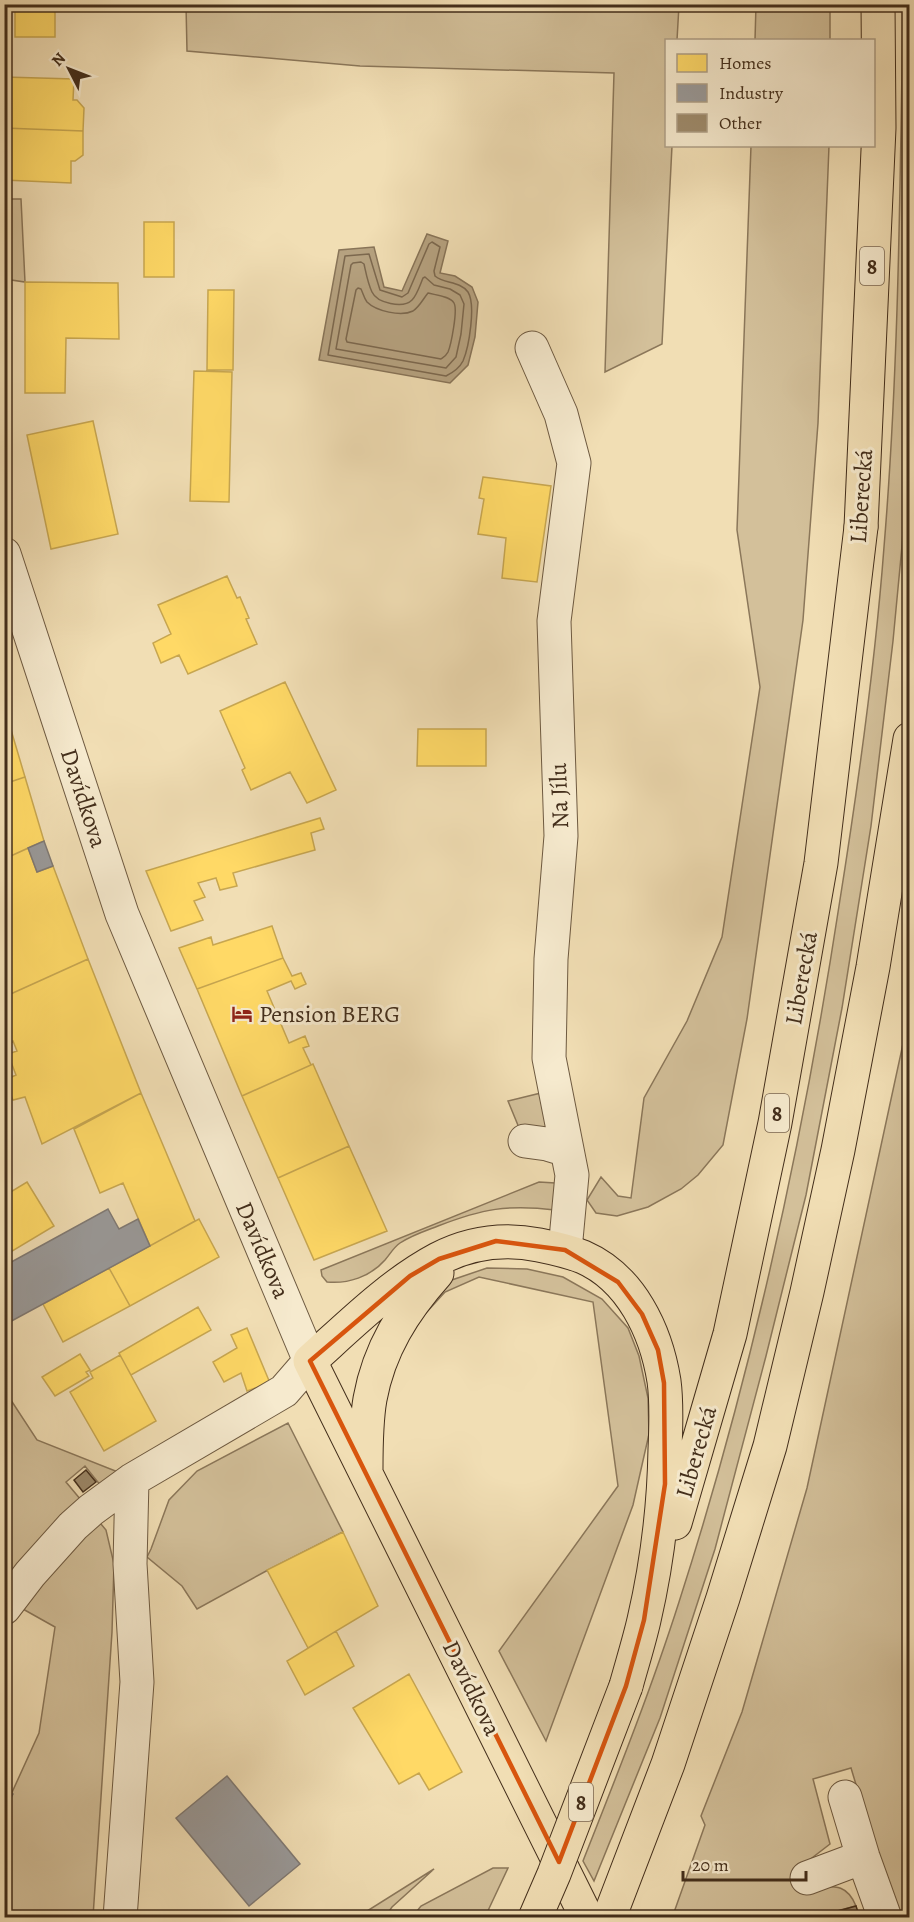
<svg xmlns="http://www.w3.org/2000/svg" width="914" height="1922" viewBox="0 0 914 1922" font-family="Alegreya,serif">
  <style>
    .green { fill: #d3c09a; stroke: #8b775a; stroke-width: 1.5 }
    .water { fill: #b6a280; stroke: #887458; stroke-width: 1.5 }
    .homes { fill: #ffd966; stroke: #c7a650; stroke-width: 1.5 }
    .industry { fill: #999; stroke: #7f7973; stroke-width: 1.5 }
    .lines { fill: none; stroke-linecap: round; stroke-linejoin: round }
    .shore { stroke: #7c684e; stroke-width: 1.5 }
    .building { fill: #9d8a6b; stroke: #432e1b; stroke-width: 1.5 }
    .minor-casing { stroke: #6e5a41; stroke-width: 35 }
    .major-casing { stroke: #432e1b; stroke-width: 35 }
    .highway-casing { stroke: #432e1b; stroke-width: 35 }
    .minor { stroke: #f6eace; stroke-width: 33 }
    .major { stroke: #f1deb4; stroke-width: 33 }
    .highway { stroke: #f1deb4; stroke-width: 33 }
    .major-bridge-casing { stroke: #432e1b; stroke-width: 35; stroke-linecap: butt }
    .major-bridge { stroke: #f1deb4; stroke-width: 33 }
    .marked { fill: none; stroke: #d8550e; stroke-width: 4.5; stroke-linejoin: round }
    .labels { text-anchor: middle; stroke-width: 6; stroke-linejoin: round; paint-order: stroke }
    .shield { fill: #f6eace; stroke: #796651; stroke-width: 1.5 }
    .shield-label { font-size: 22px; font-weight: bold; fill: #432e1b }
    .street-label { font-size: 24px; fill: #432e1b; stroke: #f6eace }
    .poi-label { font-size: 24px; fill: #432e1b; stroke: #f6eace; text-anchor: start }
  </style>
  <rect width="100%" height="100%" fill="#f1deb4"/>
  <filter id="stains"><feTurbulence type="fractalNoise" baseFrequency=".00333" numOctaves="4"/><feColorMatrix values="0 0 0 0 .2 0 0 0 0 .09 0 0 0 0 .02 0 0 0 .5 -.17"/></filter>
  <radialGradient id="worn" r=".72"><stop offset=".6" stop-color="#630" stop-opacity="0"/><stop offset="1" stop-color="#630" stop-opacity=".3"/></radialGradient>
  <!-- green -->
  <path class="green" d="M186 5H679L677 40H666V146H672L662 344 605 372 614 73 360 66 187 51Z
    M756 5H830V40H755Z
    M903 5H910V435L902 546 893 641 871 826 842 1008 806 1195 766 1356 715 1549 660 1718 594 1881 583 1861C617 1775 651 1690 679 1602 752 1375 803 1141 839 906 858 787 875 667 884 547 899 367 900 185 903 5Z
    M751 146H829L818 423 803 620 747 1019 723 1145 698 1175 681 1189 648 1207 617 1216 596 1213 587 1200 601 1177 618 1196 631 1198 644 1098 687 1021 722 937 760 687 737 530Z
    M5 199H21L25 282 5 279Z
    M909 1016V1917H896L851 1768 813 1779 830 1844 795 1871 814 1887C835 1886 847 1884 856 1906L813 1917 672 1918 705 1825 701 1816 742 1712 807 1488Z
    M545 1092 556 1134 522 1135 508 1101Z
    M539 1182 555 1183V1210C508 1204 482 1209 438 1226 425 1231 412 1235 400 1243 394 1247 390 1254 385 1260 370 1277 348 1284 327 1282L322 1276 321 1270Z
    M487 1268 527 1269 563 1277 602 1299 628 1328 639 1356 648 1398 649 1434 633 1505 546 1741 499 1651 618 1486 593 1302 479 1277 445 1292 425 1314 446 1282Z
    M5 1391 37 1440 118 1472 101 1486 85 1466 66 1482 106 1530 114 1564 112 1632 93 1917H5L4 1810 39 1733 55 1627 5 1599Z
    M288 1423 343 1532 268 1570 197 1609 182 1586 147 1557 151 1549 169 1500 197 1471Z
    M493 1868H508L485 1917H412L421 1906Z
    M434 1869 392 1907 385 1917H364L367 1911Z"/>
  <!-- water -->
  <path class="water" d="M427 234 448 241 440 273 455 276 472 287 478 302 475 337 468 365 450 383 319 360 339 250 374 247 384 287 402 291Z"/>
  <!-- homes -->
  <path class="homes" d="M15 4H55V37H15Z
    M4 77 74 79 73 100H77L84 108 83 131 4 128Z
    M4 128 83 131V155L75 161H71V183L4 180Z
    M144 222H174V277H144Z
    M25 282 118 283 119 339 66 338 65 393H25Z
    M208 290H234L233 370H207Z
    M194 371 232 372 229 502 190 501Z
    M93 421 118 534 51 549 27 435Z
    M483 477 551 486 537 582 502 578 506 538 478 534 484 499 479 498Z
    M227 576 237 598 240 597 249 618 246 619 257 644 188 674 179 655 161 663 153 643 171 634 158 605Z
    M285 682 336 790 307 803 290 772 251 790 242 770 245 768 220 711Z
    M6 713 25 777 4 784V714Z
    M418 729H486V766H417Z
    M25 777 44 841 4 859V784Z
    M320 818 324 829 311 833 315 850 233 873 237 886 220 890 216 878 198 883 205 897 194 901 203 920 171 931 146 871Z
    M28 848 37 872 53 866 88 959 4 997V859Z
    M272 926 283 958 197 989 179 948 211 937 213 945Z
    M283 958 292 976 301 973 306 984 295 989 291 981 267 991 289 1043 305 1036 309 1046 303 1048 311 1065 242 1096 197 989Z
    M88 959 141 1093 42 1144 25 1097 13 1100 5 1080 16 1075 8 1054 17 1051 13 1041 4 1045V997Z
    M313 1064 349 1146 278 1178 242 1096Z
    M141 1093 195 1221 150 1246 123 1183 100 1193 74 1129Z
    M349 1146 387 1231 314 1260 278 1178Z
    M27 1182 54 1226 4 1256V1196Z
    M199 1219 219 1257 130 1306 109 1268Z
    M109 1268 130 1306 63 1342 43 1304Z
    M198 1307 211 1330 131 1375 119 1353Z
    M247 1328 270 1383 247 1391 241 1373 224 1382 213 1362 237 1348 231 1335Z
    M80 1354 90 1370 86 1372 89 1376 55 1396 42 1377Z
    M120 1355 156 1421 104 1451 70 1392 93 1378 90 1372Z
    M343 1532 378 1606 308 1648 267 1570Z
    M336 1631 354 1666 305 1695 287 1661Z
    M409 1674 462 1772 429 1790 419 1773 399 1784 353 1708Z"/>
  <!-- industry -->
  <path class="industry" d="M44 841 53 866 37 872 28 848Z
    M108 1209 119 1229 138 1219 150 1246 6 1324 4 1322V1266Z
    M227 1776 300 1864 249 1906 176 1818Z
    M4 1790 13 1794 4 1810Z"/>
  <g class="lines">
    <!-- shore -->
    <path class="shore" d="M432 242 440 247 434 271 435 276C444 284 460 281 468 292 476 305 469 347 463 361 460 367 452 373 446 376L328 355 345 256 369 254 380 290 402 297 408 293 429 244Z
      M361 262 364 264C366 273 368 284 372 292 377 303 403 309 412 300 417 295 420 285 423 278L425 277 434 285 450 289 460 295 464 304 461 334 456 357 446 368 336 349 351 265 353 263Z
      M358 288 361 289C363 293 364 298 367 302 376 311 401 317 413 311 420 306 423 299 428 293 435 295 450 296 454 303 458 310 451 345 448 352 446 356 444 357 441 359L347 342 346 339 356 290Z"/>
  </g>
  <!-- building -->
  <path class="building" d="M86 1470 96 1482 83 1492 74 1480Z
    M856 1906 860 1918H813Z"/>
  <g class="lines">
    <!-- minor casing -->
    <g class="minor-casing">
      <path id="minor" d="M532 348 561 414 574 463 554 621 561 836 551 959 549 1058 572 1175 565 1250
        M4 554 122 914 310 1361 284 1391 132 1480 91 1510 73 1526 30 1574 4 1608
        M525 1141 547 1144 567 1150
        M845 1797 863 1857 885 1918
        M807 1878 863 1857
        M120 1918 137 1682 130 1564 132 1480"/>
    </g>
    <!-- major casing -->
    <g class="major-casing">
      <path id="major" d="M366 1469C366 1446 366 1422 370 1399 379 1349 404 1310 437 1273
        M675 1523 730 1334 775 1123 821 863 861 527
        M587 1918 310 1361C349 1326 391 1284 438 1259 469 1243 504 1238 539 1245 554 1248 568 1251 583 1257 631 1278 656 1331 664 1381 667 1403 666 1427 665 1449 664 1506 657 1564 644 1620 639 1642 632 1664 626 1686"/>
    </g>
    <!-- highway casing -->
    <g class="highway-casing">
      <path id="highway" d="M861 527 879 128 878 4
        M609 1918 668 1764 723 1598 770 1446 807 1292 838 1150 873 967 910 739"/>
    </g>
    <!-- minor -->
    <use href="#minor" class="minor"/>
    <!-- major -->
    <use href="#major" class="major"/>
    <!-- highway -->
    <use href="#highway" class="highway"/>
    <!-- major-bridge casing -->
    <g class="major-bridge-casing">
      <path id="major-bridge" d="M535 1918 554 1874 626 1686"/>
    </g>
    <!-- major-bridge -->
    <use href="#major-bridge" class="major-bridge"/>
  </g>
  <!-- marked area -->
  <path class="marked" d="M496 1241 565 1250 618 1282 642 1314 658 1350 664 1383 665 1484 644 1620 626 1686 559 1862 310 1361 410 1276 439 1259Z"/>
  <!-- icons -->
  <defs>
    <g id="hotel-bare" transform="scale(1.62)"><path d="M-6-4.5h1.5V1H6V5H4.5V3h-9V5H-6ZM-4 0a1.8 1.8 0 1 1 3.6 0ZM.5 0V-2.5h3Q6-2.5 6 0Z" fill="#8f2418" stroke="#f6eace" stroke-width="2.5" paint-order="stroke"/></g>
  </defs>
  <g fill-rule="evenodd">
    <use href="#hotel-bare" x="242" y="1014"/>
  </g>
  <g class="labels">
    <!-- shield labels -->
    <g class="shield">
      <rect x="860" y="247" width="24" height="38" rx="4.5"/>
      <rect x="765" y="1094" width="24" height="38" rx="4.5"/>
      <rect x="569" y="1783" width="24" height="38" rx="4.5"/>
    </g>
    <g class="shield-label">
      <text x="872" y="274">8</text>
      <text x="777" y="1121">8</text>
      <text x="581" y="1810">8</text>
    </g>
    <!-- street labels -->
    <g class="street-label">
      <text transform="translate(861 496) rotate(-86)" y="8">Liberecká</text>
      <text transform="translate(559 796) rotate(-92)" y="8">Na Jílu</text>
      <text transform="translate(84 798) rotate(72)" y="8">Davídkova</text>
      <text transform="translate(801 978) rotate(-80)" y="8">Liberecká</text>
      <text transform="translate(263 1250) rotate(67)" y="8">Davídkova</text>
      <text transform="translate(696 1452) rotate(-74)" y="8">Liberecká</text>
      <text transform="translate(472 1688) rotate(64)" y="8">Davídkova</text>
    </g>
    <!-- poi labels -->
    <g class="poi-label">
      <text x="259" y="1022">Pension BERG</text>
    </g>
  </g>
  <!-- margin -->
  <rect width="914" height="1922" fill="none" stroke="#f1deb4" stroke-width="24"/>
  <rect x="6" y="6" width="902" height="1910" fill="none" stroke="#432e1b" stroke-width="3"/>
  <rect x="12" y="12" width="890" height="1898" fill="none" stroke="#432e1b" stroke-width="1.5"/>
  <!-- legend -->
  <rect x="665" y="39" width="210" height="108" fill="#f6eace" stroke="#ae9f86" stroke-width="1.5"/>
  <rect x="677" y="54" width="30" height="18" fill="#ffd966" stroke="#ae9f86" stroke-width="1.5"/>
  <text x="719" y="69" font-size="18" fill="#432e1b">Homes</text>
  <rect x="677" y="84" width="30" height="18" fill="#999999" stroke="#ae9f86" stroke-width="1.5"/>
  <text x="719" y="99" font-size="18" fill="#432e1b">Industry</text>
  <rect x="677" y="114" width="30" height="18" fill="#9d8a6b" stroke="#ae9f86" stroke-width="1.5"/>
  <text x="719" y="129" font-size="18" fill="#432e1b">Other</text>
  <!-- north arrow -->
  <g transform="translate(69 69) rotate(312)" stroke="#f6eace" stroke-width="4.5" paint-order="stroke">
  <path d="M0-4.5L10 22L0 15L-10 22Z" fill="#432e1b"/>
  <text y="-9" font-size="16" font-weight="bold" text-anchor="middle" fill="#432e1b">N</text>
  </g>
  <!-- scale -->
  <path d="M683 1871v9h123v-9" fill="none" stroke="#432e1b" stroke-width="3"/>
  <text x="692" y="1871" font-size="18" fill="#432e1b" stroke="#f6eace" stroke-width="4.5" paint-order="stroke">20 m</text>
  <rect width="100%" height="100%" filter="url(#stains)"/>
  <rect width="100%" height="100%" fill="url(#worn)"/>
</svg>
